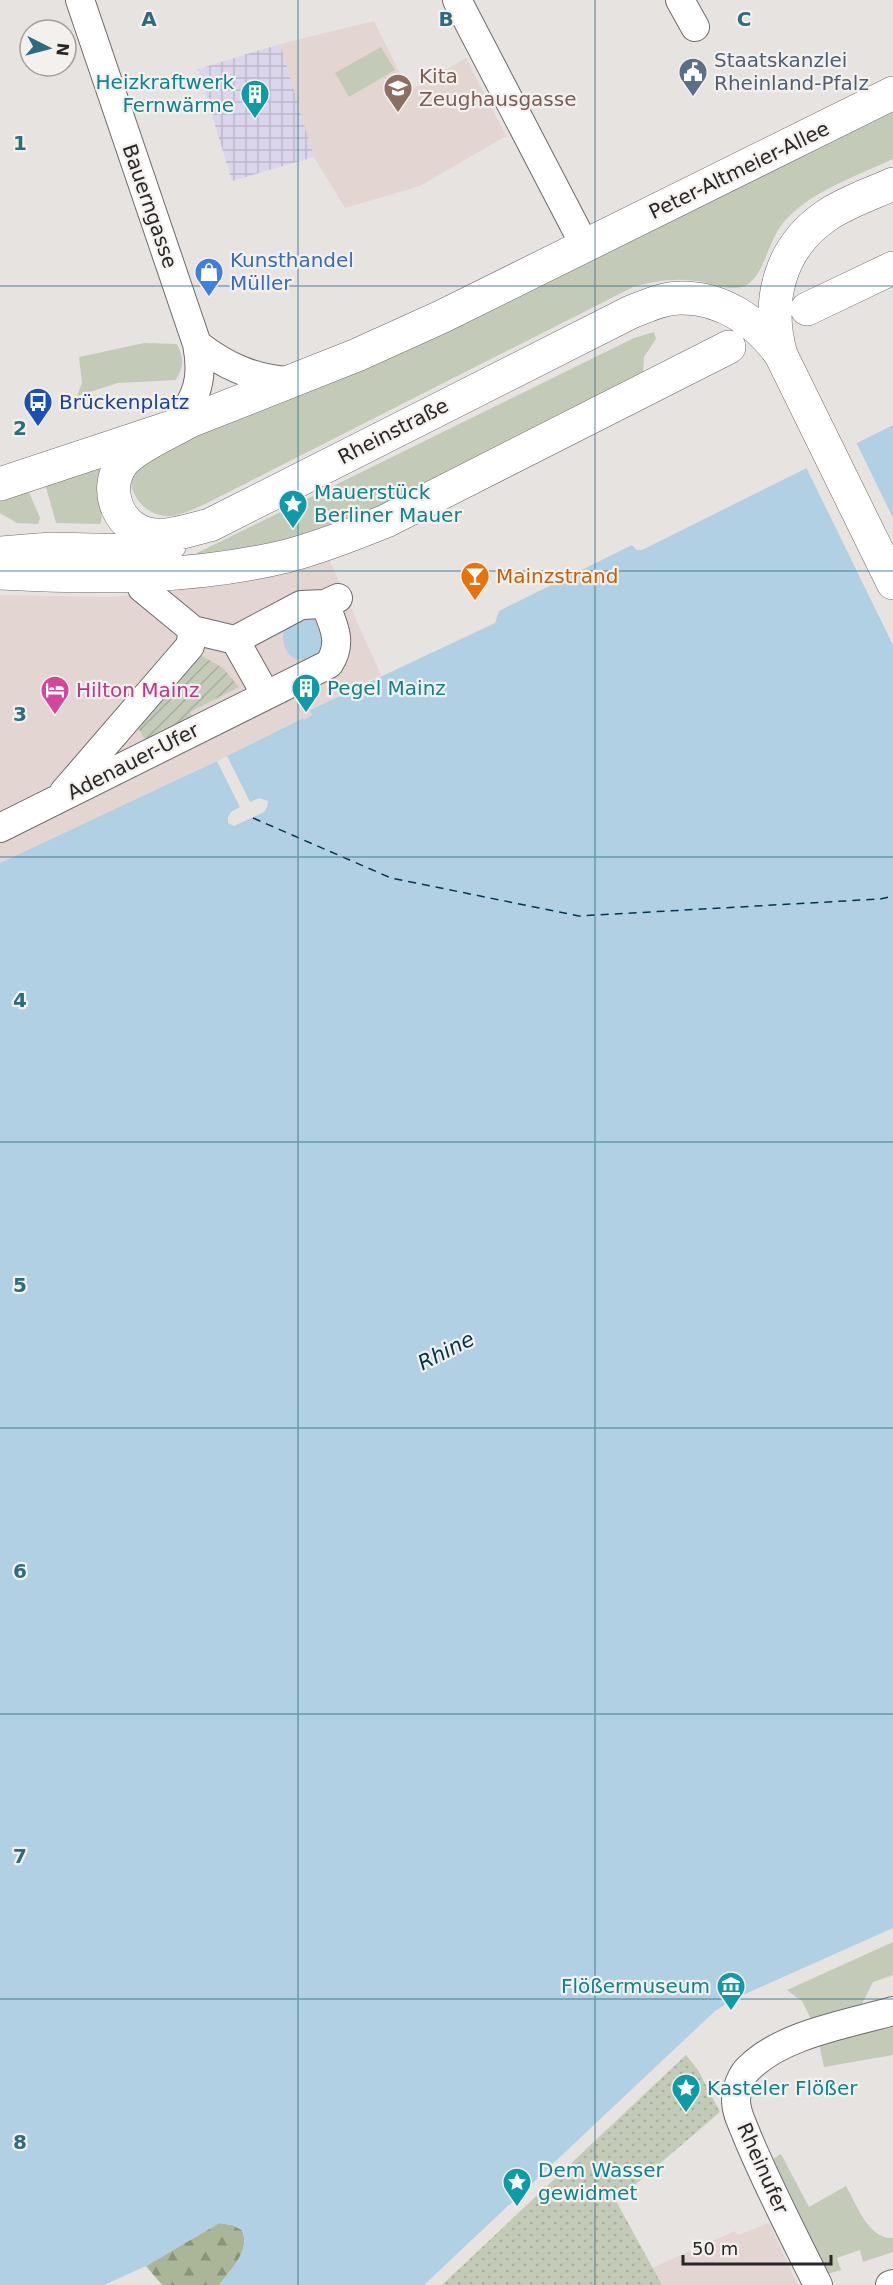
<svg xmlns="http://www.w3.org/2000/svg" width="893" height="2285" viewBox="0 0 893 2285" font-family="'DejaVu Sans',sans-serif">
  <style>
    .built { fill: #e3d6d2 }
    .industrial { fill: url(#industrial-grid) }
    .grass { fill: #c3cab7 }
    .forest { fill: url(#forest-firs) }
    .park { fill: url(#park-dots) }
    .garden { fill: url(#garden-furrows) }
    .water { fill: #b2d0e4 }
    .pier { fill: #e7e3e1 }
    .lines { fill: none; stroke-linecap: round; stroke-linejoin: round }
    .ferry { stroke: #003551; stroke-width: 1.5; stroke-dasharray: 8 6; stroke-linecap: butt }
    .minor-casing { stroke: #6f6b6a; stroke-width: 30 }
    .major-casing { stroke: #6f6b6a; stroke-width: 34 }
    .minor { stroke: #fff; stroke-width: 28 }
    .major { stroke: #fff; stroke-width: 33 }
    .grid { fill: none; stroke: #2c6c80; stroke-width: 1.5; stroke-opacity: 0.55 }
    .labels { text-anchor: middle; stroke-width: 4.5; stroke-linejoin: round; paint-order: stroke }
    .service-label { font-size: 20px; fill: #4e5e75; stroke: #f4f0ee; text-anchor: start }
    .education-label { font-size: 20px; fill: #785e54; stroke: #f4f0ee; text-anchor: start }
    .culture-label { font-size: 20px; fill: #0d838f; stroke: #f4f0ee; text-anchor: start }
    .street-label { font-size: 20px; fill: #282626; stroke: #f4f0ee }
    .shop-label { font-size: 20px; fill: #366cbe; stroke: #f4f0ee; text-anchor: start }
    .transit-label { font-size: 20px; fill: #164399; stroke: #f4f0ee; text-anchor: start }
    .food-label { font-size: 20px; fill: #c56008; stroke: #f4f0ee; text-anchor: start }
    .hotel-label { font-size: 20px; fill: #b23c85; stroke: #f4f0ee; text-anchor: start }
    .water-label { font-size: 21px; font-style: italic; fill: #003551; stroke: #f4f0ee }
    .grid-label { font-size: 20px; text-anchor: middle; font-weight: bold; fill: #2c6c80; stroke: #f4f0ee; stroke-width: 4.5; stroke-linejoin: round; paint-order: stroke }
  </style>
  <defs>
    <pattern id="industrial-grid" width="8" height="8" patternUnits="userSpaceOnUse" patternTransform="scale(1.5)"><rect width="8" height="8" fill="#dcd6ec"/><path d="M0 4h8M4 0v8" fill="none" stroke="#bdb8ca"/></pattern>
    <pattern id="forest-firs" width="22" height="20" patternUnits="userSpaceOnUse" patternTransform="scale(1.5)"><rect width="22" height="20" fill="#abb597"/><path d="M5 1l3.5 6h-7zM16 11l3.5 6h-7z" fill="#8b937b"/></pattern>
    <pattern id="park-dots" width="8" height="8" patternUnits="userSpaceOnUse" patternTransform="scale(1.5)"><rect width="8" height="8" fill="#c3cab7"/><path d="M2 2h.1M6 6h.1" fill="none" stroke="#a8ad9d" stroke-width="1.8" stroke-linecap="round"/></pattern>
    <pattern id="garden-furrows" width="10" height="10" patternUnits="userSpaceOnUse" patternTransform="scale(1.5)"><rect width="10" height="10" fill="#c3cab7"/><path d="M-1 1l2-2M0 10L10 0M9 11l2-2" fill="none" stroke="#a8ad9d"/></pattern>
  </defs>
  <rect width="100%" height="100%" fill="#e7e3e1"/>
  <!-- built -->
  <path class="built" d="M374 21 409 91 466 58 506 136 420 186 345 208 314 157 280 44Z
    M328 557 381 675 310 710 313 715 304 720 302 718 217 761 0 863V595L107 597 131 595 254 578Z
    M769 2223 798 2285H662L652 2268 735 2231 738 2235Z"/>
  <!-- industrial -->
  <path class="industrial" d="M280 44 314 157 232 181 198 69Z"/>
  <!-- grass -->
  <path class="grass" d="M381 47 395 70 349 97 335 73Z
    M893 111V159C855 177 810 191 783 223 767 242 764 280 742 287 728 291 711 283 697 281 674 278 655 281 633 287L205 504C193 509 179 517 165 516 143 514 123 489 134 467 137 463 144 458 148 454Z
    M654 332 656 339 644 357 643 377 395 500 345 522 260 547 199 559 197 553 634 338Z
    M144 343 177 344C184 359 184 366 176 380L118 383 77 396 82 383 79 357Z
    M105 456C101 467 97 478 97 490 97 501 105 515 100 524L56 523 44 480Z
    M26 485 40 518 38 524 17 523 0 513V492Z
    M893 1942V1975L873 1982 862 2004 811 2019 802 2001 787 1990Z
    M893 2021V2055L824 2067 819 2043Z
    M781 2154 809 2207 846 2186C857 2205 868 2239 893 2238V2252L863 2262 860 2250 837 2258 841 2270 827 2274 769 2161Z"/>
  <!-- forest -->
  <path class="forest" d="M219 2223 232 2225 242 2230C251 2251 231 2269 219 2285H162L146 2266Z"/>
  <!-- park -->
  <path class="park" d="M686 2055 698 2070 720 2112 616 2201 662 2285H442Z"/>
  <!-- garden -->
  <path class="garden" d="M200 655 223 668 239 687 190 712 193 718 146 741 137 726Z"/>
  <!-- water -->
  <path class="water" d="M893 425V1928L736 1998 715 2011 424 2285H219C231 2269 251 2251 242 2230L232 2225 219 2223 146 2266 104 2285H0V863L217 761 303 718 304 720 312 715 310 710 495 623 499 611 632 545 637 550H642Z
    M313 616 324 625 322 651C318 654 313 658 309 659 286 665 277 638 287 622Z"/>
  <!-- pier -->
  <path class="pier" d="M855 440 893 518V645L805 465Z
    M227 756 250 802 259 798 268 801 267 807 264 812 234 826 228 823V817L231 812 240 807 217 761Z"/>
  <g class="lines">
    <!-- ferry -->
    <path class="ferry" d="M253 818 391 878 579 916 880 899 893 896"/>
    <!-- minor casing -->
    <g class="minor-casing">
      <path id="minor" d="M80 0 197 344C204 379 197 396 177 425
        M457 0 585 246
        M680 0 695 27
        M197 344C226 367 256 380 293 381
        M142 588 193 630 235 640 266 695
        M235 640 301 605 325 604
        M64 792 190 646 193 630
        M0 828 329 664C343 643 334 626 325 604L338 598
        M818 2285C794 2236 768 2187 747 2136 743 2125 736 2113 736 2101 736 2090 741 2075 749 2068 783 2034 848 2024 893 2011
        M890 2285 893 2284"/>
    </g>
    <!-- major casing -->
    <g class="major-casing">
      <path id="major" d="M807 309 893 268
        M781 355C766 302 779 248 826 216 846 202 871 194 893 184
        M190 421C171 432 137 446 123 462 101 490 120 533 155 535 172 537 192 529 210 525L631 312C647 306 663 298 680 298 722 297 758 322 781 355L893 583
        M0 484 190 421 357 355 441 317 893 93
        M0 553 51 549 137 551 170 544
        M0 573C96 578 192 579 287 556 321 547 354 534 386 521L729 347"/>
    </g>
    <!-- minor -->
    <use href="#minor" class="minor"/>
    <!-- major -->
    <use href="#major" class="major"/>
  </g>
  <!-- grid -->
  <path class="grid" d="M298 0V2285M595 0V2285M0 286H893M0 571H893M0 857H893M0 1142H893M0 1428H893M0 1714H893M0 1999H893"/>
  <!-- icons -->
  <defs>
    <g id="civic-pin" transform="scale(1.5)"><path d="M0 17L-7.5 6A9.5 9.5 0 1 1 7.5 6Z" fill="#5c6f8a" stroke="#f4f0ee"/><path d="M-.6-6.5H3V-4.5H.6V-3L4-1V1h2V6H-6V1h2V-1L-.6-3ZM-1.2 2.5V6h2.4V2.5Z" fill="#fff"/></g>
    <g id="school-pin" transform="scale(1.5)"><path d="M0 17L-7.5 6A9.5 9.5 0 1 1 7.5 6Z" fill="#8d6e63" stroke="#f4f0ee"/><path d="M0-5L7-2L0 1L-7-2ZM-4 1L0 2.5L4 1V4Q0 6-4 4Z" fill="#fff"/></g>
    <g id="building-pin" transform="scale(1.5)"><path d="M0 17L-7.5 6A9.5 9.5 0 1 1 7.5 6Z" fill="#0f9aa8" stroke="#f4f0ee"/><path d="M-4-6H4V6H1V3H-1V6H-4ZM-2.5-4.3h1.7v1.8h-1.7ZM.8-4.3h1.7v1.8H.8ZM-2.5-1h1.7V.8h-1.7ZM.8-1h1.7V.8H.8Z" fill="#fff"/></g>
    <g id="shop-pin" transform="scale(1.5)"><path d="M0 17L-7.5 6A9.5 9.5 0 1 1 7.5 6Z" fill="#3f7fe0" stroke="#f4f0ee"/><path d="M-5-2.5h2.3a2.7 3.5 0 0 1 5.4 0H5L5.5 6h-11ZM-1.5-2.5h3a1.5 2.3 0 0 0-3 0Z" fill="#fff"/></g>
    <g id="bus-pin" transform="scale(1.5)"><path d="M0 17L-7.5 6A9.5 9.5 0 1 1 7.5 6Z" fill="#1a4fb4" stroke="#f4f0ee"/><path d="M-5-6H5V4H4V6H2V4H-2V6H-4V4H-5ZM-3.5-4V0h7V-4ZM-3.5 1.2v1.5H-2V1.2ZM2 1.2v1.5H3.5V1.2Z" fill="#fff"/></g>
    <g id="sight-pin" transform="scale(1.5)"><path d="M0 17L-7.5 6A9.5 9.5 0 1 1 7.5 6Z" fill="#0f9aa8" stroke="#f4f0ee"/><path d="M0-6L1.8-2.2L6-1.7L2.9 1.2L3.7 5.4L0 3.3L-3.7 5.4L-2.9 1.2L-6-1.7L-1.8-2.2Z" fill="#fff"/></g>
    <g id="bar-pin" transform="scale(1.5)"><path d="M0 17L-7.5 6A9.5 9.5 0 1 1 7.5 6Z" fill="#e8710a" stroke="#f4f0ee"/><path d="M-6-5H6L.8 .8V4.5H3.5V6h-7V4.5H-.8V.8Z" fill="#fff"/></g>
    <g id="hotel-pin" transform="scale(1.5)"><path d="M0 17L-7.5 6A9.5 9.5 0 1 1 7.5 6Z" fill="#d1479c" stroke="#f4f0ee"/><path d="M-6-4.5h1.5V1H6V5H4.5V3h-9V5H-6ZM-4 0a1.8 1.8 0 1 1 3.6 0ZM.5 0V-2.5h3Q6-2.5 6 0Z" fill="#fff"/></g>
    <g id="museum-pin" transform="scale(1.5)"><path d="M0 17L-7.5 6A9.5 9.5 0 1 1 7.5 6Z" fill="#0f9aa8" stroke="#f4f0ee"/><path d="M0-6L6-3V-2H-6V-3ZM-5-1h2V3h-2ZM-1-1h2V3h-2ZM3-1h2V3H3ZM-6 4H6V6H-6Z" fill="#fff"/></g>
  </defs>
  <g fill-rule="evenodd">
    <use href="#civic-pin" x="693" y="72"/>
    <use href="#school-pin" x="398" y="88"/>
    <use href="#building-pin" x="255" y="94"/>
    <use href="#shop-pin" x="209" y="272"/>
    <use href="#bus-pin" x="38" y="402"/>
    <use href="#sight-pin" x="293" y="504"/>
    <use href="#bar-pin" x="475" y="576"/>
    <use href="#building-pin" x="306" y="688"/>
    <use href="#hotel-pin" x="55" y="690"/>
    <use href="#museum-pin" x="731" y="1986"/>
    <use href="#sight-pin" x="686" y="2088"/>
    <use href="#sight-pin" x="517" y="2182"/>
  </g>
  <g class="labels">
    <!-- service labels -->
    <g class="service-label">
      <text x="714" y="67">Staatskanzlei<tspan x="714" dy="23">Rheinland-Pfalz</tspan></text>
    </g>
    <!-- education labels -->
    <g class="education-label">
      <text x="419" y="83">Kita<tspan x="419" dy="23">Zeughausgasse</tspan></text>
    </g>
    <!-- culture labels -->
    <g class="culture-label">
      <text x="234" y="89" text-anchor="end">Heizkraftwerk<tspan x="234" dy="23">Fernwärme</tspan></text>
      <text x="314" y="499">Mauerstück<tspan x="314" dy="23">Berliner Mauer</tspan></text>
      <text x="327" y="695">Pegel Mainz</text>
      <text x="710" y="1993" text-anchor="end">Flößermuseum</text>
      <text x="707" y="2095">Kasteler Flößer</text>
      <text x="538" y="2177">Dem Wasser<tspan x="538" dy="23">gewidmet</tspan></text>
    </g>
    <!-- street labels -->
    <g class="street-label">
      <text transform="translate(739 170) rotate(-26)" y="7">Peter-Altmeier-Allee</text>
      <text transform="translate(150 206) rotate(71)" y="7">Bauerngasse</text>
      <text transform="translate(393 431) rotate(-27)" y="7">Rheinstraße</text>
      <text transform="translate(133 761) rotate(-27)" y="7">Adenauer-Ufer</text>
      <text transform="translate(763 2168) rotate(66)" y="7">Rheinufer</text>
    </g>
    <!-- shop labels -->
    <g class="shop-label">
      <text x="230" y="267">Kunsthandel<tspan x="230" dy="23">Müller</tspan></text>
    </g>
    <!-- transit labels -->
    <g class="transit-label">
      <text x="59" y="409">Brückenplatz</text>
    </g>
    <!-- food labels -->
    <g class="food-label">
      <text x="496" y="583">Mainzstrand</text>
    </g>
    <!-- hotel labels -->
    <g class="hotel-label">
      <text x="76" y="697">Hilton Mainz</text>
    </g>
    <!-- water labels -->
    <g class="water-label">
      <text transform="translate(446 1351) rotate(-27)" y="7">Rhine</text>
    </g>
  </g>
  <g class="grid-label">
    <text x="149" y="26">A</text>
    <text x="446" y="26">B</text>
    <text x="744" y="26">C</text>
    <text x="20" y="150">1</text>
    <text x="20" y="435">2</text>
    <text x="20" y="721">3</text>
    <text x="20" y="1007">4</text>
    <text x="20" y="1292">5</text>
    <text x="20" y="1578">6</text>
    <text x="20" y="1863">7</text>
    <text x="20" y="2149">8</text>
  </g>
  <!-- north arrow -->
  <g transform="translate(48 48) rotate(96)"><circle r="28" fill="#f4f0ee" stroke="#a29f9e" stroke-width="1.5"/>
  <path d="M0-4.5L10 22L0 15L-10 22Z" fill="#2c6c80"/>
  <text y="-9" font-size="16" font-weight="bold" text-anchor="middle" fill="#282626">N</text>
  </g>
  <!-- scale -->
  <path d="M683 2255v9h148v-9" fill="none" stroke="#282626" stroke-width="3"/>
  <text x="692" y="2255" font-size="18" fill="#282626" stroke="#f4f0ee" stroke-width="4.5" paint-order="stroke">50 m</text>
</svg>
